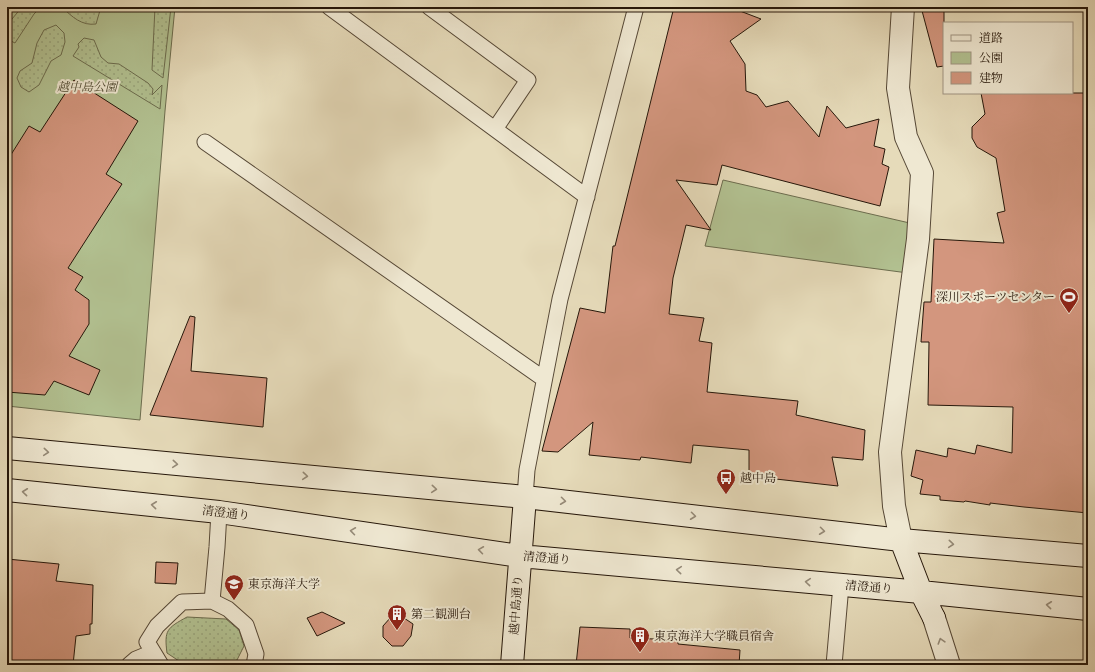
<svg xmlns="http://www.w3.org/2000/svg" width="1095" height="672" viewBox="0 0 1095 672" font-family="'IM FELL Double Pica','Noto Serif JP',serif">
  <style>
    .green { fill: #b2c191; stroke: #6c6c4e }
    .garden { fill: url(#garden-dots); stroke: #6c6c4e }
    .building { fill: #d3967e; stroke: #26170a }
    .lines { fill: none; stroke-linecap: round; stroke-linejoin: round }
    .lane-casing { stroke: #564836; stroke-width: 17 }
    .street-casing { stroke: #564836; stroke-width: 24 }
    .secondary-casing { stroke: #26170a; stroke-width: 24 }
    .lane { stroke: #efe8d2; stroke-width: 15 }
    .street { stroke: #efe8d2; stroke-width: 22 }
    .secondary { stroke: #efe8d2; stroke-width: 22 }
    .oneway { stroke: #958a78 }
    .labels { text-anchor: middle; stroke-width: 4; stroke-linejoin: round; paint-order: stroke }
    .park-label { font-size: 12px; font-style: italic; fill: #504a32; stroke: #efe8d2 }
    .poi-label { font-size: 12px; fill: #26170a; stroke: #efe8d2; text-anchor: start }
    .street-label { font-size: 12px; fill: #26170a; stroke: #efe8d2 }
  </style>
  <defs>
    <pattern id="garden-dots" width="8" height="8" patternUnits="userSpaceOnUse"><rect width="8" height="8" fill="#b2c191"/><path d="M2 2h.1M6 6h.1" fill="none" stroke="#99a57c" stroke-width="1.8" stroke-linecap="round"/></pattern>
  </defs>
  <rect width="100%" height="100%" fill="#e6dbba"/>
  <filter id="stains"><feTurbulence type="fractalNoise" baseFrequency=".005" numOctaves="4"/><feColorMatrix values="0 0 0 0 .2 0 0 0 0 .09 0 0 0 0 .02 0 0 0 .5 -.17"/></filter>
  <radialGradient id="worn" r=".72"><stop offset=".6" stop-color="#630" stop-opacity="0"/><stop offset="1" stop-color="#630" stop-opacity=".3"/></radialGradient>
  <!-- green -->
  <path class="green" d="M7 7H175L165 111 140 420 7 406Z
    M723 180 914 224 908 273 705 246Z"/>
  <!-- garden -->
  <path class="garden" d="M22 7H41L34 14 15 43 7 39V25Z
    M62 7H101L96 24C82 26 72 17 62 7Z
    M155 7H171L163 78 152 70Z
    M56 25 64 33 65 42 61 55 51 61 39 85 29 92 21 87 17 78 20 71 32 63 37 43 44 30Z
    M84 38 94 40 101 57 108 63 119 64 148 83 153 89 152 95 162 85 160 109 73 56 79 47 78 44Z
    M187 617 226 619 239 630 244 646 237 660 223 665H208L179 661 167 653C164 630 167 628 187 617Z"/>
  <!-- building -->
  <path class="building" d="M674 7H741L740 11 761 19 730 41 745 64 746 91 757 95 766 107 788 101 819 137 827 106 846 128 879 119 874 146 885 149 882 164 889 167 880 206 722 165 717 185 676 180 711 230 686 225 673 278 669 314 704 318 699 341 712 343 707 392 798 401 796 415 865 430 863 460 832 457 838 486 749 476V450L693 445 691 463 641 457 640 460 589 455 593 422 558 452 542 451 580 308 605 313 613 246H615Z
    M921 7H944V66L937 67Z
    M74 80 138 121 106 174 122 184 68 268 83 277 75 290 89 300V324L69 356 100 370 89 395 54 381 45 395 7 392V161L29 126 40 132Z
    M981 93H1088V513L1024 507 990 503V505L965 501 964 502 940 500V496L920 494 923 480 911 476 916 450 947 457 948 448 975 454 977 445 1012 453 1013 407 928 405 929 342H921L924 302H931L934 239 1004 243 997 213 1005 211 996 158 977 147 972 138V127L985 114Z
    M190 316 195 317 191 371 267 378 263 427 150 415Z
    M7 559 59 564 56 581 93 585 92 624H90V634L76 636 73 665H31V663L7 662Z
    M156 562 178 563 176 584 155 583Z
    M322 612 345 623 317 636 307 618Z
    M391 617 404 618 413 624 411 636 403 646H392L383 637V626Z
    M580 627 630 629V638L678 640V644L740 650 739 665H576Z"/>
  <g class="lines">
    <!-- lane casing -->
    <g class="lane-casing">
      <path id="lane" d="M329 7 587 197
        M429 7 528 80 495 129
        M205 142 544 379
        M525 497 527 470 560 299 636 7
        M212 601 217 547 219 512
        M129 665 136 659 153 652
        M161 665 147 642 157 626 182 602 212 601 228 609 246 625 256 654 254 665
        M834 665 841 585"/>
    </g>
    <!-- street casing -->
    <g class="street-casing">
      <path id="street" d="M901 540 894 506 890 452 918 239 922 173 906 137 898 88 903 7
        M934 618 949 665"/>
    </g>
    <!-- secondary casing -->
    <g class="secondary-casing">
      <path id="secondary" d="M7 448 525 497 901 540 1088 556
        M7 490 219 512 520 556 921 592 1088 609
        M901 540 921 592 934 618
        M512 665 525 497"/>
    </g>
    <!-- lane -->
    <use href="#lane" class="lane"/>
    <!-- street -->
    <use href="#street" class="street"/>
    <!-- secondary -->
    <use href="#secondary" class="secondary"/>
  </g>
  <!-- one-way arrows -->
  <defs><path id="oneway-chevron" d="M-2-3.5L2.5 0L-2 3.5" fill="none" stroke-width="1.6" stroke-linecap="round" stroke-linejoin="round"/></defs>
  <g class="oneway">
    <use href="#oneway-chevron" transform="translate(46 452) rotate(5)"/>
    <use href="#oneway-chevron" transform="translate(175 464) rotate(5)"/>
    <use href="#oneway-chevron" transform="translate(305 476) rotate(5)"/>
    <use href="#oneway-chevron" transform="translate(434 489) rotate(5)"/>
    <use href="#oneway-chevron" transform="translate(25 492) rotate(-174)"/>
    <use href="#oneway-chevron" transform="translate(563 501) rotate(7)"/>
    <use href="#oneway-chevron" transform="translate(154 505) rotate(-174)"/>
    <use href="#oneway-chevron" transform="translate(693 516) rotate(7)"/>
    <use href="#oneway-chevron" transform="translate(353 531) rotate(-172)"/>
    <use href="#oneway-chevron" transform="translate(822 531) rotate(7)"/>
    <use href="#oneway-chevron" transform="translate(951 544) rotate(5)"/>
    <use href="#oneway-chevron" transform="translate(481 550) rotate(-172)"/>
    <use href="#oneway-chevron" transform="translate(679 570) rotate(-175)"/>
    <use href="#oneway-chevron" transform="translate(808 582) rotate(-175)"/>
    <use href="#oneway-chevron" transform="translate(1049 605) rotate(-174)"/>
    <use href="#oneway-chevron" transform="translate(941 641) rotate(-107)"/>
  </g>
  <!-- icons -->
  <defs>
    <g id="stadium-pin" transform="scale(1)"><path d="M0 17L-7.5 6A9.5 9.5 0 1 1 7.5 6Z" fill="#8f2418" stroke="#efe8d2"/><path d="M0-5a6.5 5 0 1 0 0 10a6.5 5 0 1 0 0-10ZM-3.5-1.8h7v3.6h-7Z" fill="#fff"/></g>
    <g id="bus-pin" transform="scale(1)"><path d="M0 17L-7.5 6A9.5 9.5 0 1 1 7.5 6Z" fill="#8f2418" stroke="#efe8d2"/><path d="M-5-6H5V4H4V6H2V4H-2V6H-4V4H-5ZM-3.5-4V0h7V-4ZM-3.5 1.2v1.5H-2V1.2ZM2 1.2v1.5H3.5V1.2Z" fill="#fff"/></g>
    <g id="university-pin" transform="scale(1)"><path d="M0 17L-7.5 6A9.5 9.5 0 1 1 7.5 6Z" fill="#8f2418" stroke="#efe8d2"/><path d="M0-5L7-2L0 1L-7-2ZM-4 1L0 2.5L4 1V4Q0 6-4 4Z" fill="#fff"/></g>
    <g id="building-pin" transform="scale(1)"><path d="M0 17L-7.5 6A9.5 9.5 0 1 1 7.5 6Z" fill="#8f2418" stroke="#efe8d2"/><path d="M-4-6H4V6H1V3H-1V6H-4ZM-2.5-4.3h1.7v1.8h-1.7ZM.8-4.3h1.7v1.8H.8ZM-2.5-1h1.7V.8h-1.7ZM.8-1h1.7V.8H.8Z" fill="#fff"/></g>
  </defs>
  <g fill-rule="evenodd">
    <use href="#stadium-pin" x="1069" y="297"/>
    <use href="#bus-pin" x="726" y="478"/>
    <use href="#university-pin" x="234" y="584"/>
    <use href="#building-pin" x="397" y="614"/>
    <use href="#building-pin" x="640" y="636"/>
  </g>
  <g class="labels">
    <!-- park labels -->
    <g class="park-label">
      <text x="87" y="91">越中島公園</text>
    </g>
    <!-- poi labels -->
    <g class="poi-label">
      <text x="1055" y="301" text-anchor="end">深川スポーツセンター</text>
      <text x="740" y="482">越中島</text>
      <text x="248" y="588">東京海洋大学</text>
      <text x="411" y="618">第二観測台</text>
      <text x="654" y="640">東京海洋大学職員宿舎</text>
    </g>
    <!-- street labels -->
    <g class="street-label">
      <text transform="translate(226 513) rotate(7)" y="4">清澄通り</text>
      <text transform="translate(547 558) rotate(5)" y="4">清澄通り</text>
      <text transform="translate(869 587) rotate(5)" y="4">清澄通り</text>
      <text transform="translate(516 605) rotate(-86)" y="4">越中島通り</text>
    </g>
  </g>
  <!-- margin -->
  <rect width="1095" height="672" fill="none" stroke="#e6dbba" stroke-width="24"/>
  <rect x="8" y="8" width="1079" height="656" fill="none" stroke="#26170a" stroke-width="2"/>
  <rect x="12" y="12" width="1071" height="648" fill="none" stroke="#26170a"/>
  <!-- legend -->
  <rect x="943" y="22" width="130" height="72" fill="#efe8d2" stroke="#9f9482"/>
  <rect x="951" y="35" width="20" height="6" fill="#efe8d2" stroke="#9f9482"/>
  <text x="979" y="42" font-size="12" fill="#26170a">道路</text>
  <rect x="951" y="52" width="20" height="12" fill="#b2c191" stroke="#9f9482"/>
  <text x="979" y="62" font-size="12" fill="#26170a">公園</text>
  <rect x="951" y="72" width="20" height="12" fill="#d3967e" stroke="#9f9482"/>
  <text x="979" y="82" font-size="12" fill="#26170a">建物</text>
  <rect width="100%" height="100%" filter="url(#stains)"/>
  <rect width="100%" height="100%" fill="url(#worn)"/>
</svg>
